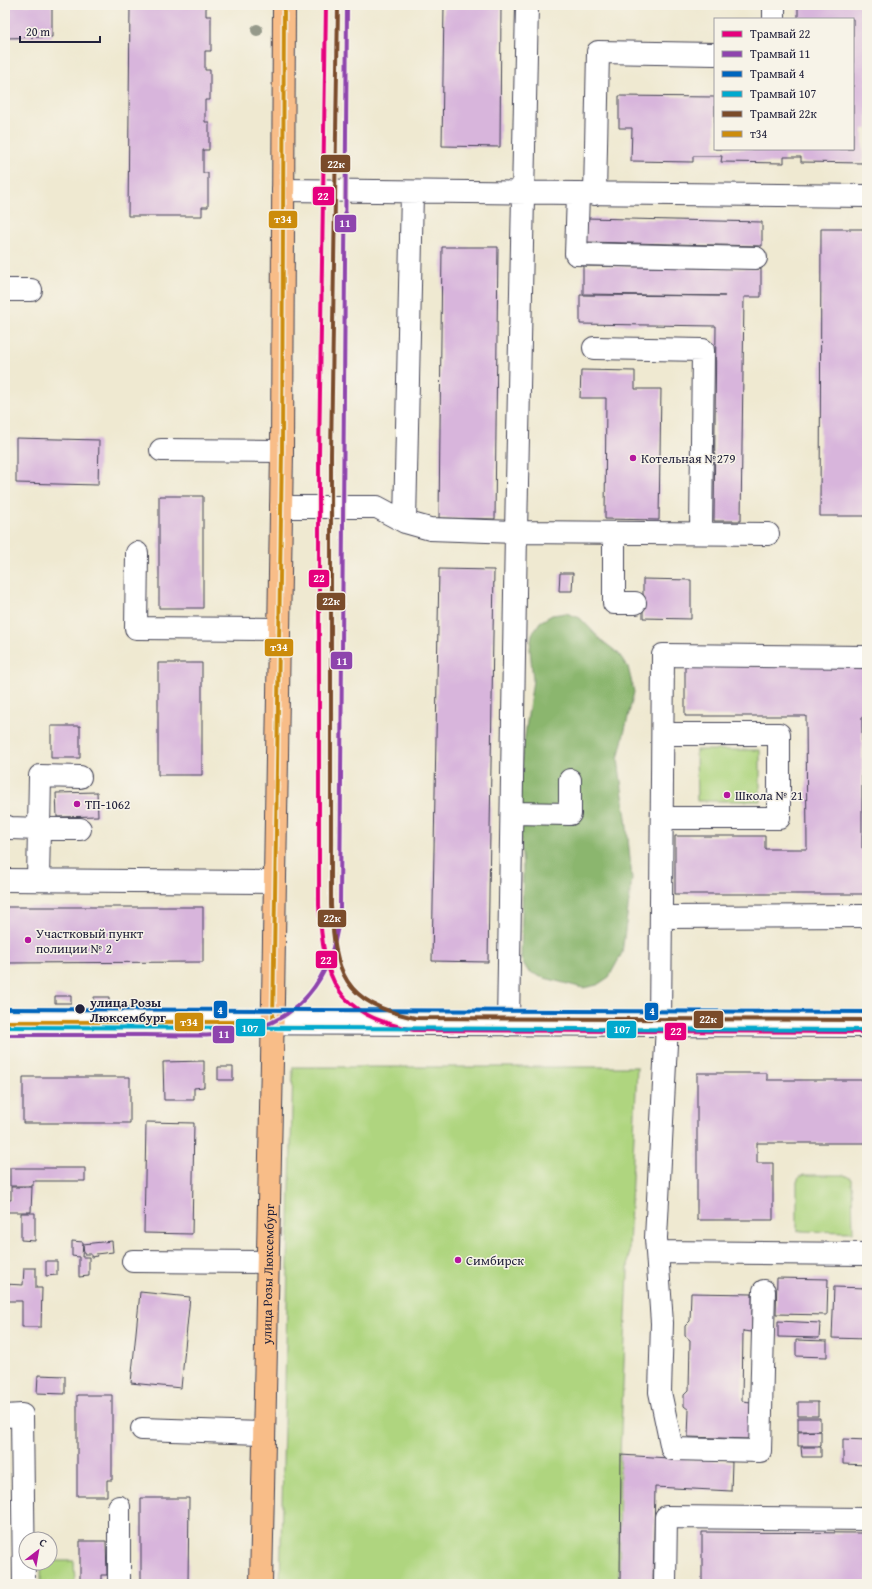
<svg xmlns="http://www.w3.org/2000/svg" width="872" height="1589" viewBox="0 0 872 1589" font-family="'Gentium Book Plus',serif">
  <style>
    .green { fill: #afd57f; stroke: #687c5d }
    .forest { fill: #8bb66e; stroke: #566c54 }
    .building { fill: #d8b5dc }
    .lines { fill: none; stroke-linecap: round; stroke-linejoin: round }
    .minor-casing { stroke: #414052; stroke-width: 24 }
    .major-casing { stroke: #414052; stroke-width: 24 }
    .minor { stroke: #fff; stroke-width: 22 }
    .major { stroke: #f8bd88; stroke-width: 22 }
    .bus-1-casing { stroke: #f7f3e8; stroke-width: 7 }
    .bus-1 { stroke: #cc8c0c; stroke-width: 4 }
    .tram-1-casing { stroke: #f7f3e8; stroke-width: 7 }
    .tram-2-casing { stroke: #f7f3e8; stroke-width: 7 }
    .tram-3-casing { stroke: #f7f3e8; stroke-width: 7 }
    .tram-4-casing { stroke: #f7f3e8; stroke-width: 7 }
    .tram-5-casing { stroke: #f7f3e8; stroke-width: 7 }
    .tram-1 { stroke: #e5007d; stroke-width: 4 }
    .tram-2 { stroke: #8e44ad; stroke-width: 4 }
    .tram-3 { stroke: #0065bd; stroke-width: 4 }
    .tram-4 { stroke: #00a9ce; stroke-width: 4 }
    .tram-5 { stroke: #7a4b2a; stroke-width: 4 }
    .tree { fill: #95998a }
    .poi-dot { fill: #b5179e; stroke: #f7f3e8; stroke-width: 1.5 }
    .stop-dot { fill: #22223b; stroke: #f7f3e8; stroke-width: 1.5 }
    .labels { text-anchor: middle; stroke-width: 3; stroke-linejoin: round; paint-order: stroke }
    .poi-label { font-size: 13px; fill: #22223b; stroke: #f7f3e8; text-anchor: start }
    .stop-label { font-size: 13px; font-weight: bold; fill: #22223b; stroke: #f7f3e8; text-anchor: start }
    .street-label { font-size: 13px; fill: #22223b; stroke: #f7f3e8 }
    .line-badge { stroke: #f7f3e8; stroke-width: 1.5 }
    .badge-label { font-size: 11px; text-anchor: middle; font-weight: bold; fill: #fff }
  </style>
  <rect width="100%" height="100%" fill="#f7f3e8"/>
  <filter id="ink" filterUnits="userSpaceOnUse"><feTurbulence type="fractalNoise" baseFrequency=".025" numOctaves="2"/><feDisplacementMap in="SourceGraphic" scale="8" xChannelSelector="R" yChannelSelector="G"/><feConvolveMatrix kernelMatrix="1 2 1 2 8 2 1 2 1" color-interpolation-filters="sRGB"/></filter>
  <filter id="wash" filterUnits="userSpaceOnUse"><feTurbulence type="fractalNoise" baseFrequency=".012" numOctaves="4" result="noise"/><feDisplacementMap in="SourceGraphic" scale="16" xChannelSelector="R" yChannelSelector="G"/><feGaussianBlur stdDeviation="0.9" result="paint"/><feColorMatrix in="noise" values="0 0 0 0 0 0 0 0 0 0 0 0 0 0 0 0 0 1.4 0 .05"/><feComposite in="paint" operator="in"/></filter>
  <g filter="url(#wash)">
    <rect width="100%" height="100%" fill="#efe9d1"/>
    <!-- green -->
    <path class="green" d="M696 750H760V801H697Z
      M293 1067H637L620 1453 619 1584H280Z
      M804 1175H844L852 1179 853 1232 797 1231V1182L799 1177Z
      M50 1561H74L75 1584H41V1563H50Z"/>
    <!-- forest -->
    <path class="forest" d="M566 613 580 618 601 640 618 653 628 667 634 692 618 759 626 818 632 879 622 953 609 977 597 985 583 988 541 977 528 971 521 959 523 869 517 791 533 680 530 649 532 634 540 622 552 615Z"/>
    <g id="blocks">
      <!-- building -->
      <path class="building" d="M5 5H52V37L5 38Z
        M130 5H206V16H211V51H205V70H210V100H205V122H209V150H203V173H208V207H202V216H128Z
        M444 5H501L500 147 442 146Z
        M798 5H867V7H864V39H867V129H863V163L801 162V157H784V163L721 162 722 156H693V162L631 161 632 128H619V96L715 97V149H853V19H798Z
        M586 218 762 222V246L585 242Z
        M821 229H867V516H820Z
        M442 247H498L495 519 439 518Z
        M583 266 761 269V297H744L741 521H714L716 326 580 324V295L725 296 583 294Z
        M581 370 635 371V389H661L659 520 605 519 606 398H580Z
        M16 438 99 440 98 485 16 483Z
        M159 496H203V608H159Z
        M439 569 494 570 488 962 432 961Z
        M560 573H573L572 591H559Z
        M643 579 691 580V619L643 618Z
        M158 663H202V775H158Z
        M685 666H867V717H862V848H867V894H675V836H765V849H807L806 716H685Z
        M51 726H80V758H51Z
        M97 792 98 816 57 817 56 793Z
        M5 907H203V962L5 963Z
        M55 996H71V1003H55Z
        M94 997H109V1003H94Z
        M204 1061V1087L194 1088V1100H164L163 1062Z
        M218 1067H233V1080H218Z
        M697 1073H767V1080H867V1143H757V1163H773V1220H697Z
        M23 1077H130V1123H23Z
        M146 1122 194 1123 192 1234 144 1233Z
        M10 1168H85V1181H33V1186H10Z
        M11 1187H32L31 1212H5V1200H11Z
        M21 1213H35V1241L21 1240Z
        M72 1241 83 1242 82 1257H89V1276L79 1277V1257L72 1256Z
        M112 1241 113 1252 96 1254 97 1256 91 1257V1254H84L83 1244Z
        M46 1261H57V1275L46 1276Z
        M24 1268H36V1288H42L41 1327H22V1301H5V1284L23 1285Z
        M777 1278 828 1279 827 1315 776 1314Z
        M834 1287 867 1288V1339L832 1338Z
        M140 1292 190 1297 181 1388 131 1383Z
        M691 1293 752 1294V1332L743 1331 742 1401 751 1402 750 1439 688 1437 689 1410 684 1406V1395L689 1390 690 1340 685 1336V1326L690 1321Z
        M778 1321 820 1323 819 1338 778 1337Z
        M796 1340 827 1341V1357L796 1356Z
        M38 1375 65 1376V1394L37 1393Z
        M77 1395H112V1480H107V1496H77Z
        M798 1402H818V1416H798Z
        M798 1418H820V1431H798Z
        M821 1431V1446H798V1432Z
        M843 1439 867 1440V1465L843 1464Z
        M801 1447H821V1457H802Z
        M621 1455 732 1462 731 1491 655 1487 653 1584H620Z
        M141 1498H189L188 1584H141Z
        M702 1532 867 1533V1584H702Z
        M80 1541H106L107 1575H101V1584H80Z"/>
    </g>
  </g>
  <g filter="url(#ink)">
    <use href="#blocks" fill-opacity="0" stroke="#414052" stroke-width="1"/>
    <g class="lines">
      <!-- minor casing -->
      <g class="minor-casing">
        <path id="minor" d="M774 19V5
          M283 190 867 196
          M578 194 576 254 756 258
          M595 194 598 52 715 54
          M5 290H31
          M594 348 703 350 701 533
          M161 450 282 451
          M281 507H377L405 522 430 529 516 532 768 534
          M405 522 412 192
          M614 533V603H635
          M137 553 136 628 278 629
          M80 777 40 776 39 829H80
          M512 813 570 814V780
          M662 818H779V734H663
          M5 826 10 828 39 829 38 880
          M5 880 274 882
          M661 917 867 916
          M5 1022 867 1026
          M508 1025 516 532 527 5
          M660 1025 663 655 867 657
          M667 1025 656 1238 662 1323 660 1392 672 1449 760 1451 764 1291
          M657 1252 867 1254
          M133 1261 267 1262
          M5 1416 22 1415 24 1584
          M142 1429 264 1433
          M119 1507V1584
          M665 1584 666 1517 867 1519"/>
      </g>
      <!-- major casing -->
      <g class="major-casing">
        <g id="major">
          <path id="s1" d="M261 1584 272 1061 282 451 284 5"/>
        </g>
      </g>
      <!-- minor -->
      <use href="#minor" class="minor"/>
      <!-- major -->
      <use href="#major" class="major"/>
      <!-- bus-1 casing -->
      <g class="bus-1-casing">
        <path id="bus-1" d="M5 1022H273L282 451 284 5"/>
      </g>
      <!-- bus-1 -->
      <use href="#bus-1" class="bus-1"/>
      <!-- tram-1 casing -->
      <g class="tram-1-casing">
        <path id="tram-1" d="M326 5 319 455V905C324 981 335 1014 414 1030L867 1032"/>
      </g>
      <!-- tram-2 casing -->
      <g class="tram-2-casing">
        <path id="tram-2" d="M5 1035C52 1035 98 1035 145 1035 178 1035 212 1038 245 1031 308 1018 336 967 340 907L347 5"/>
      </g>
      <!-- tram-3 casing -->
      <g class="tram-3-casing">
        <path id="tram-3" d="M5 1009 867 1012"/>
      </g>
      <!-- tram-4 casing -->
      <g class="tram-4-casing">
        <path id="tram-4" d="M5 1027 867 1030"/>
      </g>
      <!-- tram-5 casing -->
      <g class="tram-5-casing">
        <path id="tram-5" d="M338 5 331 455V905C335 973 343 1003 415 1018L867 1020"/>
      </g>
      <!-- tram-1 -->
      <use href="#tram-1" class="tram-1"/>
      <!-- tram-2 -->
      <use href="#tram-2" class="tram-2"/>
      <!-- tram-3 -->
      <use href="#tram-3" class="tram-3"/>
      <!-- tram-4 -->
      <use href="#tram-4" class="tram-4"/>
      <!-- tram-5 -->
      <use href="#tram-5" class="tram-5"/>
    </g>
    <!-- trees -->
    <circle class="tree" cx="257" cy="30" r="6"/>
  </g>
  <!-- markers -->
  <g class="poi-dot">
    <circle cx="633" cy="458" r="4"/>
    <circle cx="727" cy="795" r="4"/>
    <circle cx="77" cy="804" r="4"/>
    <circle cx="28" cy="940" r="4"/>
    <circle cx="458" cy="1260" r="4"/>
  </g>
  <circle class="stop-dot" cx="80" cy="1009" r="5.5"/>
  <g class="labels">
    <!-- poi labels -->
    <g class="poi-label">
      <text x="641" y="463">Котельная №279</text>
      <text x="735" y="800">Школа № 21</text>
      <text x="85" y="809">ТП-1062</text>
      <text x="36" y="938">Участковый пункт<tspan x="36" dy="15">полиции № 2</tspan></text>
      <text x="466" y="1265">Симбирск</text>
    </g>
    <!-- stop labels -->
    <g class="stop-label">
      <text x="90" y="1007">улица Розы<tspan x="90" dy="15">Люксембург</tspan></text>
    </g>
    <!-- street labels -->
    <g class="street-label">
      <text dy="5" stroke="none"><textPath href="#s1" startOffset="310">улица Розы Люксембург</textPath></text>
    </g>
  </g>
  <g class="line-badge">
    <rect x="320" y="154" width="31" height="19" rx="4" fill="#7a4b2a"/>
    <rect x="312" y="186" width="23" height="20" rx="4" fill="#e5007d"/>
    <rect x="268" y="210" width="30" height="19" rx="4" fill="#cc8c0c"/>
    <rect x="334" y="214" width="23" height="19" rx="4" fill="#8e44ad"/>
    <rect x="308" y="569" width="22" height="19" rx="4" fill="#e5007d"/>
    <rect x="316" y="592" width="30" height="19" rx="4" fill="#7a4b2a"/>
    <rect x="264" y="638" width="30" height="19" rx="4" fill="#cc8c0c"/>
    <rect x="330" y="651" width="23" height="19" rx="4" fill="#8e44ad"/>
    <rect x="317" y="909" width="30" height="19" rx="4" fill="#7a4b2a"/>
    <rect x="315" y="950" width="23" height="19" rx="4" fill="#e5007d"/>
    <rect x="213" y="1000" width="15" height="19" rx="4" fill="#0065bd"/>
    <rect x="644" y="1002" width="15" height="19" rx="4" fill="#0065bd"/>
    <rect x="693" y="1010" width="31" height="19" rx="4" fill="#7a4b2a"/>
    <rect x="174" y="1012" width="30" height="20" rx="4" fill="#cc8c0c"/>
    <rect x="235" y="1018" width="31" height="19" rx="4" fill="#00a9ce"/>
    <rect x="606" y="1020" width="31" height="19" rx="4" fill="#00a9ce"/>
    <rect x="664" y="1022" width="23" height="19" rx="4" fill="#e5007d"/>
    <rect x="212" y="1025" width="23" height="19" rx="4" fill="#8e44ad"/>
  </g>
  <g class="badge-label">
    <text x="336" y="168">22к</text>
    <text x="323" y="200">22</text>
    <text x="283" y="223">т34</text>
    <text x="345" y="227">11</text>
    <text x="319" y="582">22</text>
    <text x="331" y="605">22к</text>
    <text x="279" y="651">т34</text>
    <text x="342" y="665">11</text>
    <text x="332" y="922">22к</text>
    <text x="326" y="964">22</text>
    <text x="220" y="1014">4</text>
    <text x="652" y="1015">4</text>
    <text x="708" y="1023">22к</text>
    <text x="189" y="1026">т34</text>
    <text x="250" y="1032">107</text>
    <text x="622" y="1033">107</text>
    <text x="676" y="1035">22</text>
    <text x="224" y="1038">11</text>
  </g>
  <!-- margin -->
  <rect width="872" height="1589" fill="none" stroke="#f7f3e8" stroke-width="20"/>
  <!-- legend -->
  <rect x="714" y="18" width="140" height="132" fill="#f7f3e8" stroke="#a29fa3"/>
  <rect x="722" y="31" width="20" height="6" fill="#e5007d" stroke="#a29fa3"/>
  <text x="750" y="38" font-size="12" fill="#22223b">Трамвай 22</text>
  <rect x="722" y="51" width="20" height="6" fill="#8e44ad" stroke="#a29fa3"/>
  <text x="750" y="58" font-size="12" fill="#22223b">Трамвай 11</text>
  <rect x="722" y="71" width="20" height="6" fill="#0065bd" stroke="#a29fa3"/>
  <text x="750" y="78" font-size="12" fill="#22223b">Трамвай 4</text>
  <rect x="722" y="91" width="20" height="6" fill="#00a9ce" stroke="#a29fa3"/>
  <text x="750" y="98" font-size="12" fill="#22223b">Трамвай 107</text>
  <rect x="722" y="111" width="20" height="6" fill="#7a4b2a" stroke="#a29fa3"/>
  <text x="750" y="118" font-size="12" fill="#22223b">Трамвай 22к</text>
  <rect x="722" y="131" width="20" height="6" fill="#cc8c0c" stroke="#a29fa3"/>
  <text x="750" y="138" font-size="12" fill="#22223b">т34</text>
  <!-- north arrow -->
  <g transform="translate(38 1551) rotate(31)"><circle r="19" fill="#f7f3e8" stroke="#a29fa3"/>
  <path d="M0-3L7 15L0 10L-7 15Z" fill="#b5179e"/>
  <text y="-6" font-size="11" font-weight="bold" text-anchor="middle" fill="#22223b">С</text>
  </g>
  <!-- scale -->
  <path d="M20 36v6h80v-6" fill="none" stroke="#22223b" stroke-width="2"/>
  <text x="26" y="36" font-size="12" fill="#22223b" stroke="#f7f3e8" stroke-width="3" paint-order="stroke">20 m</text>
</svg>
